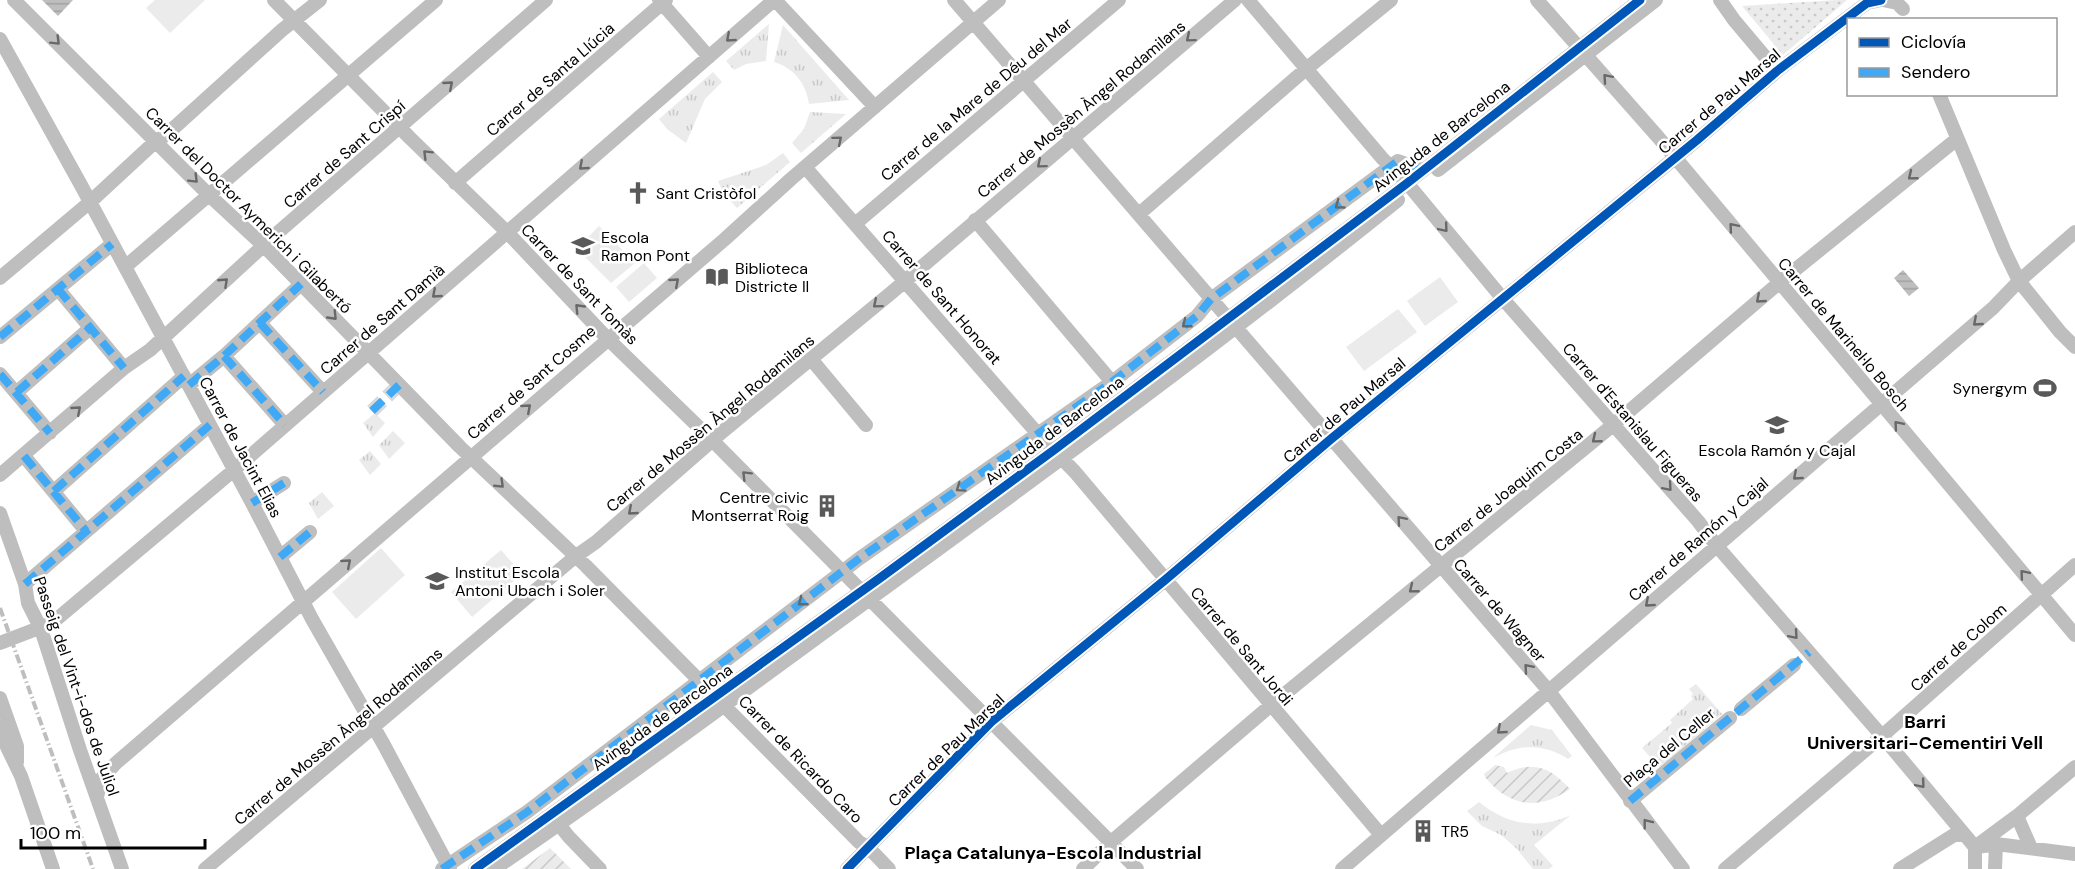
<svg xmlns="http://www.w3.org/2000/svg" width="2075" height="869" viewBox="0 0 2075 869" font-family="'DM Sans',sans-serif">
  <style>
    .grass { fill: url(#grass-tufts) }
    .park { fill: url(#park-dots) }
    .garden { fill: url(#garden-furrows) }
    .pitch { fill: #ebebeb }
    .water { fill: url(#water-rules) }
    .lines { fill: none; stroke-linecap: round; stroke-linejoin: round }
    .minor-tunnel { stroke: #d9d9d9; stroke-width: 14; stroke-dasharray: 14 7; stroke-linecap: butt }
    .minor { stroke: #bebebe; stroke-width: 14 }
    .rail { stroke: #bebebe; stroke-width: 4; stroke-dasharray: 9 3 1.5 3; stroke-linecap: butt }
    .quiet { stroke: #3fa9f5; stroke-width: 8; stroke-dasharray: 15 8; stroke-linecap: butt }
    .cycleway-casing { stroke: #fff; stroke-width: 13 }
    .cycleway { stroke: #0057b8; stroke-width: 9 }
    .oneway { stroke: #686868 }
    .labels { text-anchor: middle; stroke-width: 5; stroke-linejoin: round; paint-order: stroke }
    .street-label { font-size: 16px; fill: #000; stroke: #fff }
    .poi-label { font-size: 16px; fill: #000; stroke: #fff; text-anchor: start }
    .neighbourhood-label { font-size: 18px; font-weight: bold; fill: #000; stroke: #fff }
  </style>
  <defs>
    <pattern id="grass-tufts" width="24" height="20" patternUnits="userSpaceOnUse" patternTransform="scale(1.5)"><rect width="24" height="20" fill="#ebebeb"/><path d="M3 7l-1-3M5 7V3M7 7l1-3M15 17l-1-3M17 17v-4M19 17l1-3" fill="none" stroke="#c8c8c8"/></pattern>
    <pattern id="park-dots" width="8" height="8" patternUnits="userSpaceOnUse" patternTransform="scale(1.5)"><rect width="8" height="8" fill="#ebebeb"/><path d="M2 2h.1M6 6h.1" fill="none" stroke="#c8c8c8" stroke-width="1.8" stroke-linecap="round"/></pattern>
    <pattern id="garden-furrows" width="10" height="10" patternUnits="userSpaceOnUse" patternTransform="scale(1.5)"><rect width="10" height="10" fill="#ebebeb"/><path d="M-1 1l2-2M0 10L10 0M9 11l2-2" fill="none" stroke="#c8c8c8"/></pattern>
    <pattern id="water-rules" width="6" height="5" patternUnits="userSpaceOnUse" patternTransform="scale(1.5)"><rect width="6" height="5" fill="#bebebe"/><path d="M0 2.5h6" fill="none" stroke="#a2a2a2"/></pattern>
  </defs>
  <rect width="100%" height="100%" fill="#fff"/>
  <!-- grass -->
  <path class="grass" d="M769 24 766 61 746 64 734 70 726 61Z
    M783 25 849 100 809 104C806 83 794 68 774 62Z
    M713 72 722 82 705 99 686 143 667 129 659 119Z
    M810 112 846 114 801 153 792 143 804 129Z
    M783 153 790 162 737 208 724 194 718 181 766 165Z
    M375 413 385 423 373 437 363 423Z
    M393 431 405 443 389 459 379 445Z
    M370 451 381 464 370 475 359 460Z
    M322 492 334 506 318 519 309 503Z
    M1696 684 1722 714 1660 768 1642 748 1672 723 1670 720 1693 699 1691 696 1693 694 1689 689Z
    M1531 725 1552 730 1572 756 1568 759C1552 748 1531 744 1512 750 1505 751 1499 756 1494 757Z
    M1479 802C1507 825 1538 830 1571 815L1534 845 1553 866 1549 869H1533L1516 848 1501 835 1482 826 1467 811Z"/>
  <!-- park -->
  <path class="park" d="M1837 0H1847L1783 55 1742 6Z"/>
  <!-- garden -->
  <path class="garden" d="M1495 765 1504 767 1507 773C1534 760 1551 768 1570 789 1539 811 1509 807 1485 777L1484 774Z
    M550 848 571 869H522Z"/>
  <!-- pitch -->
  <path class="pitch" d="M155 0H205L170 33 146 8Z
    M599 226 635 263 611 283 577 249Z
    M644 263 657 278 629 302 616 287Z
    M1440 277 1458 302 1425 326 1407 301Z
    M1398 309 1417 332 1364 371 1346 347Z
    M381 548 405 575 356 619 332 592Z
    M501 550 522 574 472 617 451 592Z"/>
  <!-- water -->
  <path class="water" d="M42 0H73L58 16Z
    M1903 270 1919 288 1909 296 1894 278Z"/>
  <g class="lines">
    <!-- minor-tunnel -->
    <path class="minor-tunnel" d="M372 411 399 385"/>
    <!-- minor -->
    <path class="minor" d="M14 0 209 195 264 246 460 447 586 566 859 842 869 848 889 869
      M274 0 410 138 507 232 607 338 713 441 1137 869
      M659 0 709 57
      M775 0 875 107
      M954 0 1548 690 1683 869
      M1248 0 1382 158 1412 189 1503 299 1698 521 1716 545 1882 736 1975 847
      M1537 0 1658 137 2075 635
      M1720 0 1734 20 1777 71
      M1883 0 1897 3 1903 9
      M0 39 82 187 252 503 312 619 384 745 450 869
      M1939 94 2004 250 2019 281 2060 332 2075 347
      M805 167 1038 434 1075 472 1381 835
      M1438 170 1656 0
      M455 183 666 0
      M1139 214 1306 69 1391 0
      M975 220 1112 382
      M855 224 1119 0
      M125 267 436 0
      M0 278 90 202 156 141 166 135 282 30 320 0
      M58 289 124 368
      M260 323 323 392
      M0 337 112 244
      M224 356 285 425
      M811 359 866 425
      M0 374 50 433
      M189 385 224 356 301 284
      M17 392 89 329
      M24 456 86 531
      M0 475 124 368 150 350 275 235 546 0
      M54 491 184 376
      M252 503 284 483
      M0 513 25 584 28 603 41 629 80 750 122 869
      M280 557 310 532
      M25 584 210 425
      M0 643 52 623 234 470 774 0
      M0 698 17 746V762
      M1741 709 1794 665
      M0 727 7 747 21 776 53 869
      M97 797 101 779 116 763 725 239 791 179 999 0
      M1630 801 1730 718
      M2017 816 2031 848
      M553 817 569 837 600 869
      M1975 847 2017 816 2075 767
      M1975 847V869
      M1977 847 1996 844 2075 854
      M205 869 576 556 596 542 722 432 891 293 1235 0
      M442 869 527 812 860 558 1112 382 1197 316 1211 299 1398 161 1423 170
      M475 869 880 578 1054 450 1406 184 1640 0
      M494 869C628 778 758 680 889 585 1061 460 1233 333 1398 200
      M847 869 991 722 1165 580 1331 439 1697 140 1777 71 1867 3 1881 0
      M1083 869 1111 842 1270 706 1613 425 1780 282 1957 139
      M1342 869 1993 308 2019 281 2075 232
      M1725 869 1882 736 2075 565
      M1900 869 1954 835H1963
      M1995 869 1996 844"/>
    <!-- rail -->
    <path class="rail" d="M0 608 93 869"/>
    <!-- quiet -->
    <path class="quiet" d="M58 289 124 368
      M260 323 323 392
      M0 337 112 244
      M224 356 285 425
      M0 374 50 433
      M189 385 224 356 301 284
      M17 392 89 329
      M372 411 399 385
      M24 456 86 531
      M54 491 184 376
      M252 503 284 483
      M280 557 310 532
      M25 584 210 425
      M1630 801 1809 652
      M442 869 527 812 860 558 1112 382 1197 316 1211 299 1398 161 1423 170"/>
    <!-- cycleway casing -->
    <g class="cycleway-casing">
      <path id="cycleway" d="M475 869 880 578 1054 450 1406 184 1640 0
        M847 869 991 722 1165 580 1331 439 1697 140 1777 71 1867 3 1881 0"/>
    </g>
    <!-- cycleway -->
    <use href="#cycleway" class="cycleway"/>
  </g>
  <!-- one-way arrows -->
  <defs><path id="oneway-chevron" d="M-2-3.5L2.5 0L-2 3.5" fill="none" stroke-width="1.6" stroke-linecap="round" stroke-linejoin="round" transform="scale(1.5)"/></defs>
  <g class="oneway">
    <use href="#oneway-chevron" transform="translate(730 38) rotate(139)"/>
    <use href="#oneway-chevron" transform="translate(1190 38) rotate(140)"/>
    <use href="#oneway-chevron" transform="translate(56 41) rotate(45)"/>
    <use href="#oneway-chevron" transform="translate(1607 78) rotate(-131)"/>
    <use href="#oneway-chevron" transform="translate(449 85) rotate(-41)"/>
    <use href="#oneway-chevron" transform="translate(838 140) rotate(-40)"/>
    <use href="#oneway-chevron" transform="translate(427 154) rotate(-135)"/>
    <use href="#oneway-chevron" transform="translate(1041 164) rotate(140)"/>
    <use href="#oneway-chevron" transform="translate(583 166) rotate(139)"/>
    <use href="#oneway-chevron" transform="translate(1912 176) rotate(141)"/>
    <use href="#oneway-chevron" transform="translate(194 179) rotate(45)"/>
    <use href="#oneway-chevron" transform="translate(1339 205) rotate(144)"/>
    <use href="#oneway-chevron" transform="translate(1733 227) rotate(-130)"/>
    <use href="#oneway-chevron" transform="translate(1444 228) rotate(50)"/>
    <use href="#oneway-chevron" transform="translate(224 282) rotate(-43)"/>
    <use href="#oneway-chevron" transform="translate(675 282) rotate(-41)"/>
    <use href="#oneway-chevron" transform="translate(436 294) rotate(139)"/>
    <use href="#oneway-chevron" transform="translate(1760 299) rotate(139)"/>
    <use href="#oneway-chevron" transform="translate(877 304) rotate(140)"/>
    <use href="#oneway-chevron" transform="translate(579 308) rotate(-134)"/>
    <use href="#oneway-chevron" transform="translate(333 316) rotate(46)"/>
    <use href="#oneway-chevron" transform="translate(1977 322) rotate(139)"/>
    <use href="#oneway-chevron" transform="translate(1186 324) rotate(142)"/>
    <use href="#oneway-chevron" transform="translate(527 408) rotate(-41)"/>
    <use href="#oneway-chevron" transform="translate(77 410) rotate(-41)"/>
    <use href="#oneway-chevron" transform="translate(1898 425) rotate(-130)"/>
    <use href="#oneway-chevron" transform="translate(1596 439) rotate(141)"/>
    <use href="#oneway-chevron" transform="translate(746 475) rotate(-135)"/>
    <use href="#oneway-chevron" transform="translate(1797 476) rotate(139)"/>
    <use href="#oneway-chevron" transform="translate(500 484) rotate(44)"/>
    <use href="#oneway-chevron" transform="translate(1668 487) rotate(49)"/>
    <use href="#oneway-chevron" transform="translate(960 488) rotate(145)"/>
    <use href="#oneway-chevron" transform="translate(632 511) rotate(139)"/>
    <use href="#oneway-chevron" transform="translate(1401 520) rotate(-131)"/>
    <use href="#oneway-chevron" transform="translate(347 563) rotate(-41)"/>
    <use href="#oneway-chevron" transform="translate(2024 574) rotate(-130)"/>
    <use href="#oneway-chevron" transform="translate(1413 589) rotate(141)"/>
    <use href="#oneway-chevron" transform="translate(802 602) rotate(142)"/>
    <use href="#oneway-chevron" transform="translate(1649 603) rotate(139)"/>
    <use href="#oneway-chevron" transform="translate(1794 635) rotate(49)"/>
    <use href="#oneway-chevron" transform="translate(1528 668) rotate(-131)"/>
    <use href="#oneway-chevron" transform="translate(1501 730) rotate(139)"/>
    <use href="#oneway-chevron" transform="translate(1921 784) rotate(50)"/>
    <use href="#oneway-chevron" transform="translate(1647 823) rotate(-128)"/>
  </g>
  <!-- icons -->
  <defs>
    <g id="church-bare" transform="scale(1.8)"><path d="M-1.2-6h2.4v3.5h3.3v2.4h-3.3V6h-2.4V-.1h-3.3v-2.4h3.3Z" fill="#595959" stroke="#fff" stroke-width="2.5" paint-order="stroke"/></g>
    <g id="school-bare" transform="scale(1.8)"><path d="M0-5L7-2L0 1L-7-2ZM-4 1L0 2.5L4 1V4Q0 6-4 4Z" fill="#595959" stroke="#fff" stroke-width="2.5" paint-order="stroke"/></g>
    <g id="library-bare" transform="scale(1.8)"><path d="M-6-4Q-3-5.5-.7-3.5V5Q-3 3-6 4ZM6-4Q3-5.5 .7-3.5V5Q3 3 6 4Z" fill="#595959" stroke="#fff" stroke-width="2.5" paint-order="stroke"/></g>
    <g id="stadium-bare" transform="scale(1.8)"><path d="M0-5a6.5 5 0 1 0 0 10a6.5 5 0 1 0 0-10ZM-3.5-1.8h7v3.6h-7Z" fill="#595959" stroke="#fff" stroke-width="2.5" paint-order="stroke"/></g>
    <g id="building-bare" transform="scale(1.8)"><path d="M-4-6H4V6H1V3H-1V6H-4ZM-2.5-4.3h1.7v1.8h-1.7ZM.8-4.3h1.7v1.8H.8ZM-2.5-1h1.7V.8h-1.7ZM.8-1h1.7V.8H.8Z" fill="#595959" stroke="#fff" stroke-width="2.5" paint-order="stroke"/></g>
  </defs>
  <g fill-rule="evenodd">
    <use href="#church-bare" x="638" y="193"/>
    <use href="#school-bare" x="583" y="246"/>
    <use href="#library-bare" x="717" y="277"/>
    <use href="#stadium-bare" x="2045" y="388"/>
    <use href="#school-bare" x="1777" y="425"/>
    <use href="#building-bare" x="827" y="506"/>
    <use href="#school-bare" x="437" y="581"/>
    <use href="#building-bare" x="1423" y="831"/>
  </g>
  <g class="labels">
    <!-- street labels -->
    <g class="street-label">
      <text transform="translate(550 79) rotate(-41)" y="6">Carrer de Santa Llúcia</text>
      <text transform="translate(976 99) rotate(-40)" y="6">Carrer de la Mare de Déu del Mar</text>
      <text transform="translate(1719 101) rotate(-40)" y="6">Carrer de Pau Marsal</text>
      <text transform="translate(1081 109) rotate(-40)" y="6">Carrer de Mossèn Àngel Rodamilans</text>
      <text transform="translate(1441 136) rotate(-38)" y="6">Avinguda de Barcelona</text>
      <text transform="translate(344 154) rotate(-41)" y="6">Carrer de Sant Crispí</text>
      <text transform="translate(249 210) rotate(45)" y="6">Carrer del Doctor Aymerich i Gilabertó</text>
      <text transform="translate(580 284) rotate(46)" y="6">Carrer de Sant Tomàs</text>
      <text transform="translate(942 297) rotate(49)" y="6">Carrer de Sant Honorat</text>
      <text transform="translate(382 319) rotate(-41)" y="6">Carrer de Sant Damià</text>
      <text transform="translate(1844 334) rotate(50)" y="6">Carrer de Marinel·lo Bosch</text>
      <text transform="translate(531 382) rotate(-41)" y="6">Carrer de Sant Cosme</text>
      <text transform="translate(1344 410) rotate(-40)" y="6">Carrer de Pau Marsal</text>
      <text transform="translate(1633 422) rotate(49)" y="6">Carrer d'Estanislau Figueras</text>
      <text transform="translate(710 423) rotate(-40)" y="6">Carrer de Mossèn Àngel Rodamilans</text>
      <text transform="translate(1054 430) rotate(-37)" y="6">Avinguda de Barcelona</text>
      <text transform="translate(241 447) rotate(62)" y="6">Carrer de Jacint Elias</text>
      <text transform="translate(1508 490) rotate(-39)" y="6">Carrer de Joaquim Costa</text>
      <text transform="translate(1698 539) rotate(-41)" y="6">Carrer de Ramón y Cajal</text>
      <text transform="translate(1500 610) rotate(49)" y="6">Carrer de Wagner</text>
      <text transform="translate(1242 646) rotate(50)" y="6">Carrer de Sant Jordi</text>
      <text transform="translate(1958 647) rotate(-42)" y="6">Carrer de Colom</text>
      <text transform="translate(77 686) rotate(71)" y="6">Passeig del Vint-i-dos de Juliol</text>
      <text transform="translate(662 717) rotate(-36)" y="6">Avinguda de Barcelona</text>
      <text transform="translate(338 736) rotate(-40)" y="6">Carrer de Mossèn Àngel Rodamilans</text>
      <text transform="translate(1669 747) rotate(-40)" y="6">Plaça del Celler</text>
      <text transform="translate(946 750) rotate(-44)" y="6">Carrer de Pau Marsal</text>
      <text transform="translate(801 759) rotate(46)" y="6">Carrer de Ricardo Caro</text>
    </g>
    <!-- poi labels -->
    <g class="poi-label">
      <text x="656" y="199">Sant Cristòfol</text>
      <text x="601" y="243">Escola<tspan x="601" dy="18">Ramon Pont</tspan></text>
      <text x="735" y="274">Biblioteca<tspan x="735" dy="18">Districte II</tspan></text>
      <text x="2027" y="394" text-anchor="end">Synergym</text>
      <text x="1777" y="456" text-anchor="middle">Escola Ramón y Cajal</text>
      <text x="809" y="503" text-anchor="end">Centre civic<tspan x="809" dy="18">Montserrat Roig</tspan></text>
      <text x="455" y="578">Institut Escola<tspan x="455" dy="18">Antoni Ubach i Soler</tspan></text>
      <text x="1441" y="837">TR5</text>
    </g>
    <!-- neighbourhood labels -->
    <g class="neighbourhood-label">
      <text x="1925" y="728">Barri<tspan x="1925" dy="21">Universitari-Cementiri Vell</tspan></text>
      <text x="1053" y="859">Plaça Catalunya-Escola Industrial</text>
    </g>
  </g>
  <!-- legend -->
  <rect x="1847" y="18" width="210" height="78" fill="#ffffff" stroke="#999999" stroke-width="1.5"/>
  <rect x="1859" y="38" width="30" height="9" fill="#0057b8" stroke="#999999" stroke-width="1.5"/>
  <text x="1901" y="48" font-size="18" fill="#000000">Ciclovía</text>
  <rect x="1859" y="68" width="30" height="9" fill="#3fa9f5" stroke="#999999" stroke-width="1.5"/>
  <text x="1901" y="78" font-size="18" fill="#000000">Sendero</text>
  <!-- scale -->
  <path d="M21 839v9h184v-9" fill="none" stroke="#000000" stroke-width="3"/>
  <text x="30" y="839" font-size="18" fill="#000000" stroke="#ffffff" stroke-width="4.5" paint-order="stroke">100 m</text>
</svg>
